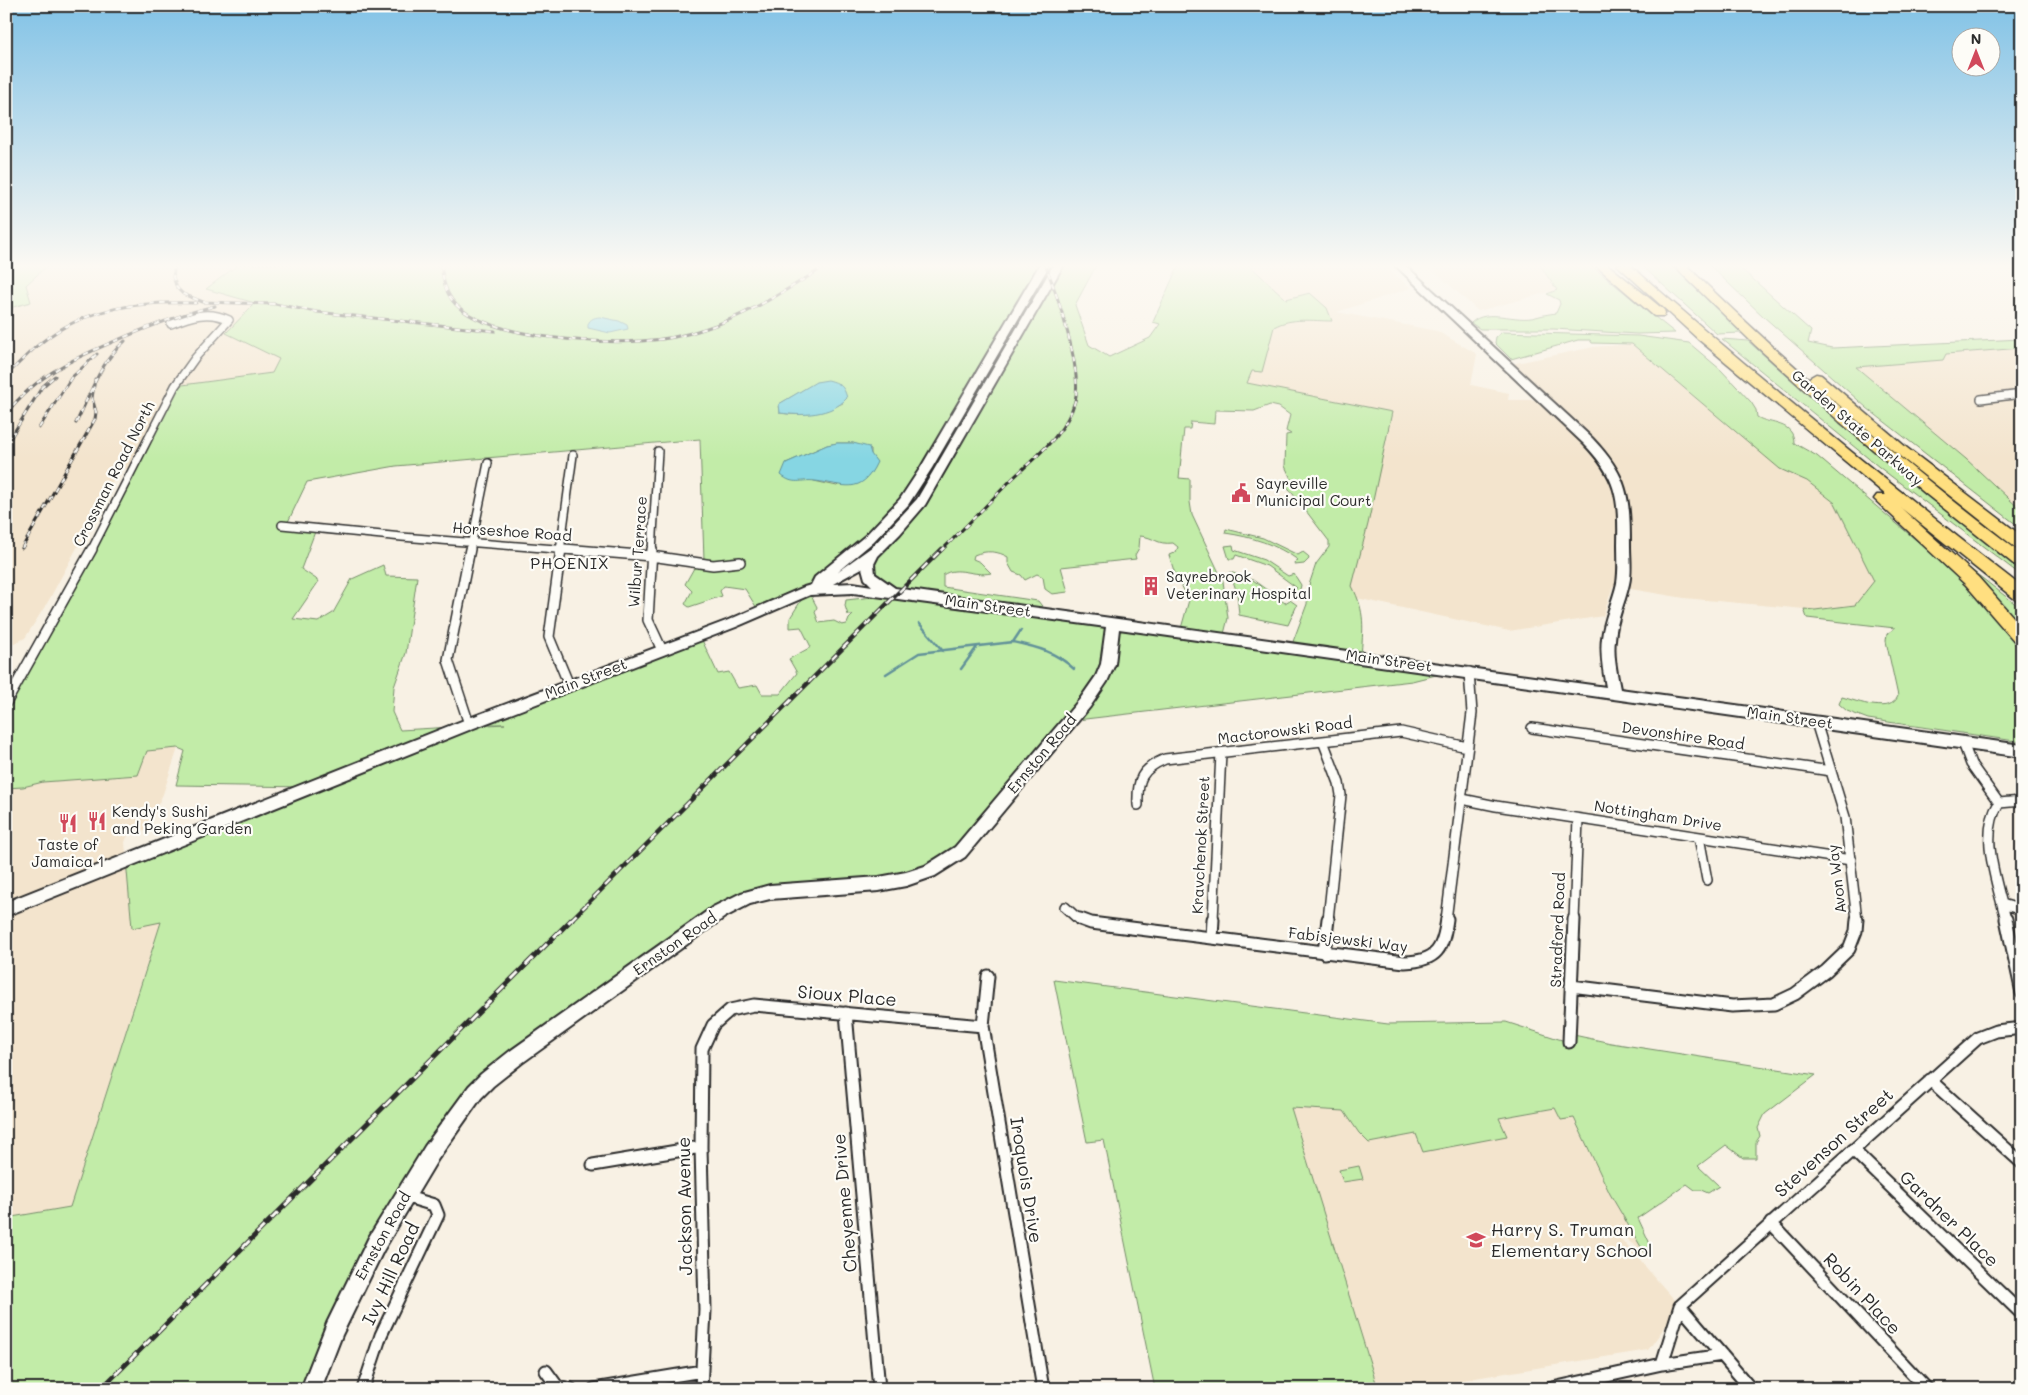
<svg xmlns="http://www.w3.org/2000/svg" width="2028" height="1395" viewBox="0 0 2028 1395" font-family="Mali,sans-serif">
  <style>
    .built { fill: #f3e4cd }
    .green { fill: #c2eca8; stroke: #768c6a; fill-rule: evenodd }
    .water { fill: #86d6e3; stroke: #629299 }
    .lines { fill: none; stroke-linecap: round; stroke-linejoin: round }
    .stream { stroke: #629299; stroke-width: 2.5 }
    .street-far2-casing { stroke: #2b2b2b; stroke-width: 10 }
    .street-far1-casing { stroke: #2b2b2b; stroke-width: 12 }
    .street-casing { stroke: #2b2b2b; stroke-width: 15 }
    .secondary-casing { stroke: #2b2b2b; stroke-width: 4 }
    .highway-casing { stroke: #2b2b2b; stroke-width: 3 }
    .street-far2 { stroke: #fdfcf7; stroke-width: 7 }
    .street-far1 { stroke: #fdfcf7; stroke-width: 9 }
    .street { stroke: #fdfcf7; stroke-width: 11 }
    .secondary { fill: #fdfcf7; fill-rule: evenodd }
    .highway { fill: #ffdf80; fill-rule: evenodd }
    .rail-far2-casing { stroke: #2b2b2b; stroke-width: 3 }
    .rail-far1-casing { stroke: #2b2b2b; stroke-width: 4.5 }
    .rail-casing { stroke: #2b2b2b; stroke-width: 5 }
    .rail-far2 { stroke: #fdfcf7; stroke-width: 2; stroke-dasharray: 5.5; stroke-linecap: butt }
    .rail-far1 { stroke: #fdfcf7; stroke-width: 2.5; stroke-dasharray: 8; stroke-linecap: butt }
    .rail { stroke: #fdfcf7; stroke-width: 3; stroke-dasharray: 10; stroke-linecap: butt }
    .labels { text-anchor: middle; stroke-width: 4.5; stroke-linejoin: round; paint-order: stroke }
    .street-label { font-size: 15px; fill: #2b2b2b; stroke: #fdfcf7 }
    .poi-label { font-size: 15px; fill: #2b2b2b; stroke: #fdfcf7; text-anchor: start }
    .neighbourhood-label { font-size: 16px; letter-spacing: 1px; fill: #2b2b2b; stroke: #fdfcf7 }
    .near-street-label { font-size: 18px; fill: #2b2b2b; stroke: #fdfcf7 }
    .near-poi-label { font-size: 18px; fill: #2b2b2b; stroke: #fdfcf7; text-anchor: start }
  </style>
  <rect width="100%" height="100%" fill="#f8f1e4"/>
  <filter id="ink" filterUnits="userSpaceOnUse"><feTurbulence type="fractalNoise" baseFrequency=".02" numOctaves="2"/><feDisplacementMap in="SourceGraphic" scale="10" xChannelSelector="R" yChannelSelector="G"/><feConvolveMatrix kernelMatrix="1 2 1 2 8 2 1 2 1" color-interpolation-filters="sRGB"/></filter>
  <g filter="url(#ink)">
    <!-- built -->
    <path class="built" d="M53 264H239L207 289 255 303 279 359 272 373 175 386 133 468 119 469 49 600 25 638 6 648V309L31 302 26 285 47 266Z
      M1240 264H1381L1411 288 1337 312 1437 331 1477 354 1471 385 1509 393 1508 400H1543L1507 365 1594 347 1632 344 1780 469 1807 481 1835 503 1874 581 1855 605 1815 610 1684 598 1613 586 1603 616 1509 631 1347 596 1388 434 1247 383 1253 370Z
      M1427 264H1539L1557 290 1478 311Z
      M2022 348V511L1966 459 1855 367 1943 360 1946 354Z
      M178 748 163 794 146 830 130 831 125 842 132 927 161 921 70 1207 6 1218V788L23 787 42 782 147 751Z
      M1290 1108 1344 1111 1359 1133 1369 1143 1416 1134 1506 1136 1499 1118 1556 1108 1574 1118 1610 1194 1644 1252 1613 1230 1680 1306 1648 1350 1407 1389H1378Z"/>
    <!-- green -->
    <path class="green" d="M6 264H53L47 266 26 285 31 302 6 309Z
      M239 264H438V267L442 264H1045L926 468 904 502 808 590 817 607 815 612 819 623 834 621 842 625 847 624 849 619 853 615H848L845 606 846 600 900 594 876 582 868 564 937 477 1059 264H1097L1075 305 1089 345 1109 357 1150 338 1160 324 1153 322 1179 264H1248L1286 299 1310 293 1327 308 1332 321C1313 321 1291 317 1274 327L1262 372 1252 371 1247 383 1392 412 1368 524 1352 586C1366 613 1363 628 1361 657L1456 670 1412 681 1068 721 960 852 930 871 747 899 485 1082 404 1196 311 1389H6V1218L70 1207 161 922 132 928 126 860 310 787 176 785 185 751 178 748 147 751 138 775 43 782 23 787 6 788V703L60 607 175 386 272 373 279 359 226 333 255 303 206 289ZM817 382 843 403C822 413 804 417 780 413L779 404ZM1270 405 1279 407 1290 415 1286 431 1291 434 1286 435 1285 466 1291 479 1283 481 1329 541V547L1316 564 1308 588 1307 604 1291 647 1223 638 1228 618 1223 581 1192 515 1190 502V479L1179 478 1184 429H1190L1191 422 1214 424 1215 410 1254 411ZM700 439 704 560 694 568 685 584 692 591 685 604 689 607 722 596 720 591 724 586 745 589 760 613 807 591 790 618V628L801 627 811 647 789 659 797 673 780 694H762L757 685 738 688 729 672 718 674 700 636 469 724H505L400 730 392 712 394 687 406 653 417 577 386 576 383 565 352 579 333 613 318 622 293 619 319 581 301 569 316 529 286 526 307 482 396 466ZM837 443H853L871 450V454L837 486 814 481 786 463 827 445ZM1140 536C1155 537 1156 545 1173 543L1178 547 1176 552 1169 555 1174 571 1189 600 1180 632 1048 614 1038 601 943 587V575C957 565 974 577 991 573L980 562 973 559 974 555C986 550 998 551 1008 557V563L1013 572 1021 575 1025 580 1037 574 1043 577 1045 589 1052 594 1068 592 1061 567 1136 559 1135 555 1139 548Z
      M1539 264H1589L1675 333 1637 334 1554 329H1480L1471 323C1487 307 1516 323 1536 317 1543 315 1549 314 1556 313L1560 304 1559 300 1547 294 1557 290Z
      M1640 264H1670L1742 333 1717 334Z
      M1708 264H1736L1811 331 1808 343 1832 348 2022 339V348L1946 354 1943 360 1856 367 1966 459 2022 511V529L1867 408 1764 317Z
      M1502 332 1638 336 1689 343 1721 370 1751 402 1756 410 1757 417C1770 425 1794 421 1794 443L1817 456 1929 551 1979 599 2010 634 2022 650V742L1868 719 1847 711 1839 704 1842 697C1857 701 1891 715 1898 696L1886 641 1887 634 1895 628 1807 618 1804 609 1815 610 1855 605 1874 581 1835 503 1807 481 1780 469 1632 344 1592 343 1590 340H1578L1511 359 1495 343 1496 337Z
      M1722 339 1748 341 1825 410 1888 462 2022 567V576L1879 467Z
      M1226 529 1263 538 1298 555 1303 552 1308 556 1309 559 1304 564 1295 565 1294 563 1298 560C1276 544 1252 537 1225 533Z
      M1233 545 1234 550 1264 560 1288 576 1294 574 1301 585 1299 594 1292 593 1297 588 1267 566 1236 555 1234 559H1229L1225 546Z
      M1956 558 2022 609V627Z
      M1230 572 1253 580 1285 603 1290 600 1297 605 1288 625 1239 615 1237 593Z
      M1054 980 1388 1024 1506 1022 1568 1042 1569 1034 1611 1043 1816 1075 1765 1114 1758 1128 1760 1136 1756 1142V1158H1743L1726 1145 1698 1166 1719 1186 1708 1193 1701 1190H1695L1687 1184 1638 1218 1651 1246 1644 1252 1610 1194 1574 1118 1561 1120 1555 1108 1499 1118 1507 1136 1423 1152 1416 1134 1369 1143 1359 1133 1344 1111 1291 1108 1378 1389H1155L1104 1140 1087 1142Z
      M1359 1166 1363 1179 1343 1182 1339 1170Z"/>
    <!-- water -->
    <path class="water" d="M600 317 619 321 627 325 628 329 610 333 588 328C587 320 594 317 600 317Z
      M828 380C840 383 844 386 847 398 831 416 802 416 780 413L779 404 816 382Z
      M837 443H853L869 447 871 454 877 462C861 497 844 484 815 481 801 479 794 486 781 475L786 463 827 445Z"/>
    <g class="lines">
      <!-- stream -->
      <path class="stream" d="M919 623 943 651
        M1013 642C1037 647 1056 652 1074 669
        M961 669 977 647
        M886 674 919 653 1013 642 1021 630"/>
      <!-- street-far2 casing -->
      <g class="street-far2-casing">
        <path id="street-far2" d="M1981 399 2022 394
          M282 525 402 537 581 551
          M91 551 175 386 195 358 229 320C209 310 190 316 171 324
          M470 551 488 463
          M560 551 573 455
          M652 551 658 451"/>
      </g>
      <!-- street-far1 casing -->
      <g class="street-far1-casing">
        <path id="street-far1" d="M561 549 549 637 569 685
          M564 549 651 556 713 565 740 562
          M652 549 648 620 662 650
          M6 703 92 549
          M1816 722 1845 817 1857 920
          M469 724 448 660 470 549
          M1532 728 1831 771
          M1323 741 1339 783 1341 795 1328 920
          M1963 743 1971 764 1999 803C1978 835 1998 885 2006 920
          M1462 799 1496 806 1851 860
          M1999 803 2022 801
          M1138 805C1137 780 1141 769 1165 759L1401 732 1467 747
          M1699 837 1707 880
          M2002 904 2022 910
          M1065 907 1076 917 1083 920
          M1213 920 1221 753
          M1446 920 1472 713 1469 672
          M1574 920 1578 819"/>
      </g>
      <!-- street casing -->
      <g class="street-casing">
        <path id="street" d="M1080 919 1091 923 1405 962C1438 961 1443 948 1447 919
          M2006 919 2022 993
          M1212 938 1213 919
          M1324 953 1328 919
          M988 976 983 1026 1043 1389
          M1571 986 1732 1006 1774 1004 1795 994 1826 971 1849 949 1856 931 1857 919
          M846 1013 879 1389
          M1569 1042 1574 919
          M1930 1080 2022 1163
          M1853 1150 2022 1314
          M593 1165 701 1147
          M1771 1223 1927 1389
          M1680 1306 1978 1038 1996 1031 2022 1028
          M1680 1306 1751 1389
          M1662 1364 1722 1355
          M546 1371 557 1386 571 1389
          M363 1389 381 1335 438 1215 434 1205 404 1196
          M594 1389 702 1371
          M701 1389 705 1310 701 1147 702 1049 713 1025 730 1010 754 1005 983 1026
          M1548 1389 1662 1364 1680 1306"/>
      </g>
      <!-- secondary casing -->
      <g class="secondary-casing">
        <path id="secondary" d="M1040 264H1050L932 468 908 505 873 542 837 572 873 546 917 499 1054 264H1064L925 505 900 534 878 556 874 564 875 574 895 588 1606 687C1603 671 1600 654 1602 638 1604 619 1613 601 1617 583 1619 570 1618 557 1618 544 1619 498 1617 478 1584 444L1394 264H1404L1592 438C1628 476 1630 496 1630 546 1630 559 1632 572 1629 584 1625 603 1616 620 1615 640 1613 656 1617 673 1620 689L2022 745V757L1119 629 1115 664 1107 682 1090 707 965 857 935 876 906 886 879 891 770 899 750 904 725 917 522 1063 493 1086 481 1098 438 1159 383 1251 342 1335 321 1389H301L327 1323 369 1237 425 1146 469 1086 481 1074 510 1051 713 907 741 893 770 885 879 877 906 872 925 866 955 847 1080 699 1096 676 1101 664 1106 627 853 593 810 595 736 627 474 728 6 916V902L464 720 726 621 804 587 811 585 815 577 865 536 900 499 921 467ZM862 568 865 579 872 586 853 583 833 584Z"/>
      </g>
      <!-- highway casing -->
      <g class="highway-casing">
        <path id="highway" d="M1594 264H1607L1664 310 1665 313 1664 316H1654Z
          M1616 264H1629C1756 376 1888 483 2022 587V602L2016 600 1901 508 1978 577 2022 627V645L2016 643 1966 585 1874 499 1877 495H1886L1698 339Z
          M1672 264H1685C1791 367 1903 464 2022 554V568L2016 566 1927 495 1840 422 1756 346Z
          M1816 374 1821 375 1907 448 2022 536V549L2016 548 1897 454 1811 381 1809 378Z"/>
      </g>
      <!-- street-far2 -->
      <use href="#street-far2" class="street-far2"/>
      <!-- street-far1 -->
      <use href="#street-far1" class="street-far1"/>
      <!-- street -->
      <use href="#street" class="street"/>
      <!-- secondary -->
      <use href="#secondary" class="secondary"/>
      <!-- highway -->
      <use href="#highway" class="highway"/>
      <!-- rail-far2 casing -->
      <g class="rail-far2-casing">
        <path id="rail-far2" d="M175 264 173 277 177 288 183 294 203 302 275 304 317 312 495 331
          M441 264C443 277 444 289 452 300 480 338 596 344 641 341 662 340 684 336 704 329 749 315 789 288 829 264
          M6 376C18 364 29 352 42 342 86 307 142 301 196 303
          M6 414C37 373 81 355 127 336 156 324 185 313 215 306
          M76 423C91 393 99 363 125 341
          M39 428 71 378 97 354
          M6 445 42 387 55 376
          M22 548 95 419 96 412 92 398 95 379
          M941 551C965 527 988 504 1011 480 1035 457 1066 434 1075 401 1083 370 1057 294 1045 264"/>
      </g>
      <!-- rail-far1 casing -->
      <g class="rail-far1-casing">
        <path id="rail-far1" d="M571 920 942 549"/>
      </g>
      <!-- rail casing -->
      <g class="rail-casing">
        <path id="rail" d="M101 1389 572 919"/>
      </g>
      <!-- rail-far2 -->
      <use href="#rail-far2" class="rail-far2"/>
      <!-- rail-far1 -->
      <use href="#rail-far1" class="rail-far1"/>
      <!-- rail -->
      <use href="#rail" class="rail"/>
    </g>
  </g>
  <!-- sky -->
  <linearGradient id="sky" x2="0" y2="1"><stop stop-color="#81c2e6"/><stop offset="0.58" stop-color="#fcf9f3"/><stop offset="1" stop-color="#fcf9f3" stop-opacity="0"/></linearGradient>
  <rect width="2028" height="459" fill="url(#sky)"/>
  <!-- icons -->
  <defs>
    <g id="civic-bare" transform="scale(1.5)"><path d="M-.6-6.5H3V-4.5H.6V-3L4-1V1h2V6H-6V1h2V-1L-.6-3ZM-1.2 2.5V6h2.4V2.5Z" fill="#d1495b" stroke="#fdfcf7" stroke-width="2.5" paint-order="stroke"/></g>
    <g id="building-bare" transform="scale(1.5)"><path d="M-4-6H4V6H1V3H-1V6H-4ZM-2.5-4.3h1.7v1.8h-1.7ZM.8-4.3h1.7v1.8H.8ZM-2.5-1h1.7V.8h-1.7ZM.8-1h1.7V.8H.8Z" fill="#d1495b" stroke="#fdfcf7" stroke-width="2.5" paint-order="stroke"/></g>
    <g id="restaurant-bare" transform="scale(1.5)"><path d="M-5-6h1v4h1v-4h1v4h1v-4h1v5L-1.5 .5V6h-2V.5L-5-1ZM5-6V6H3V1.5H1.5Q1.5-4 5-6Z" fill="#d1495b" stroke="#fdfcf7" stroke-width="2.5" paint-order="stroke"/></g>
    <g id="school-bare" transform="scale(1.5)"><path d="M0-5L7-2L0 1L-7-2ZM-4 1L0 2.5L4 1V4Q0 6-4 4Z" fill="#d1495b" stroke="#fdfcf7" stroke-width="2.5" paint-order="stroke"/></g>
  </defs>
  <g fill-rule="evenodd">
    <use href="#civic-bare" x="1241" y="493"/>
    <use href="#building-bare" x="1151" y="586"/>
    <use href="#restaurant-bare" x="97" y="821"/>
    <use href="#restaurant-bare" x="68" y="823"/>
    <use href="#school-bare" x="1476" y="1240"/>
  </g>
  <g class="labels">
    <!-- street labels -->
    <g class="street-label">
      <text transform="translate(1857 428) rotate(41)" y="5">Garden State Parkway</text>
      <text transform="translate(114 474) rotate(-63)" y="5">Crossman Road North</text>
      <text transform="translate(512 532) rotate(4)" y="5">Horseshoe Road</text>
      <text transform="translate(638 552) rotate(-86)" y="5">Wilbur Terrace</text>
      <text transform="translate(988 606) rotate(8)" y="5">Main Street</text>
      <text transform="translate(1389 661) rotate(8)" y="5">Main Street</text>
      <text transform="translate(586 679) rotate(-21)" y="5">Main Street</text>
      <text transform="translate(1790 718) rotate(8)" y="5">Main Street</text>
      <text transform="translate(1285 731) rotate(-7)" y="5">Mactorowski Road</text>
      <text transform="translate(1683 736) rotate(8)" y="5">Devonshire Road</text>
      <text transform="translate(1042 754) rotate(-50)" y="5">Ernston Road</text>
      <text transform="translate(1658 816) rotate(9)" y="5">Nottingham Drive</text>
      <text transform="translate(1201 845) rotate(-87)" y="5">Kravchenok Street</text>
      <text transform="translate(1837 879) rotate(-97)" y="5">Avon Way</text>
      <text transform="translate(1558 930) rotate(-88)" y="5">Stradford Road</text>
      <text transform="translate(1348 940) rotate(7)" y="5">Fabisjewski Way</text>
      <text transform="translate(675 944) rotate(-35)" y="5">Ernston Road</text>
      <text transform="translate(383 1236) rotate(-61)" y="5">Ernston Road</text>
    </g>
    <!-- poi labels -->
    <g class="poi-label">
      <text x="1256" y="489">Sayreville<tspan x="1256" dy="17">Municipal Court</tspan></text>
      <text x="1166" y="582">Sayrebrook<tspan x="1166" dy="17">Veterinary Hospital</tspan></text>
      <text x="112" y="817">Kendy's Sushi<tspan x="112" dy="17">and Peking Garden</tspan></text>
      <text x="68" y="850" text-anchor="middle">Taste of<tspan x="68" dy="17">Jamaica 1</tspan></text>
    </g>
    <!-- neighbourhood labels -->
    <g class="neighbourhood-label">
      <text x="570" y="569">PHOENIX</text>
    </g>
    <!-- near-street labels -->
    <g class="near-street-label">
      <text transform="translate(847 996) rotate(5)" y="6">Sioux Place</text>
      <text transform="translate(1834 1143) rotate(-42)" y="6">Stevenson Street</text>
      <text transform="translate(1026 1180) rotate(81)" y="6">Iroquois Drive</text>
      <text transform="translate(845 1203) rotate(-95)" y="6">Cheyenne Drive</text>
      <text transform="translate(685 1206) rotate(-91)" y="6">Jackson Avenue</text>
      <text transform="translate(1949 1219) rotate(44)" y="6">Gardner Place</text>
      <text transform="translate(391 1274) rotate(-65)" y="6">Ivy Hill Road</text>
      <text transform="translate(1862 1294) rotate(47)" y="6">Robin Place</text>
    </g>
    <!-- near-poi labels -->
    <g class="near-poi-label">
      <text x="1491" y="1236">Harry S. Truman<tspan x="1491" dy="21">Elementary School</tspan></text>
    </g>
  </g>
  <!-- margin -->
  <rect width="2028" height="1395" fill="none" stroke="#fdfcf7" stroke-width="25"/>
  <rect x="12" y="12" width="2003" height="1370" fill="none" stroke="#2b2b2b" stroke-width="2" filter="url(#ink)"/>
  <!-- north arrow -->
  <g transform="translate(1976 52)"><circle r="24" fill="#fdfcf7" stroke="#a9a8a5"/>
  <path d="M0-4L9 19L0 12L-9 19Z" fill="#d1495b"/>
  <text y="-8" font-size="14" font-weight="bold" text-anchor="middle" fill="#2b2b2b">N</text>
  </g>
</svg>
